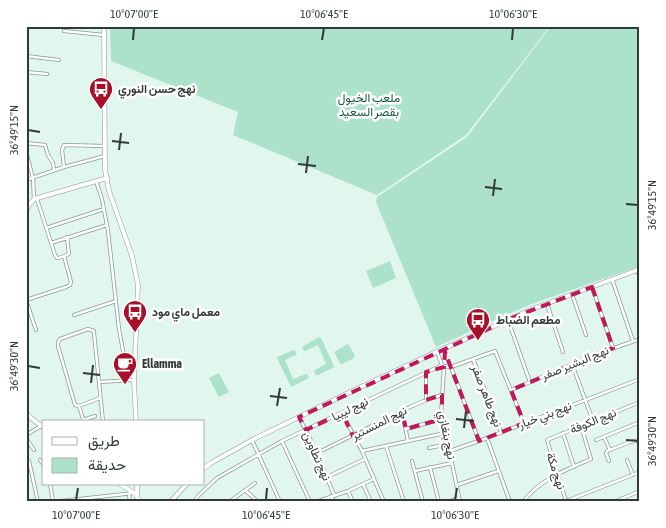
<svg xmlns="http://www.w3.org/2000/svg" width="666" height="528" viewBox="0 0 666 528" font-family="'Asap Condensed',Vazirmatn,sans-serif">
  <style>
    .green { fill: #ace2cc }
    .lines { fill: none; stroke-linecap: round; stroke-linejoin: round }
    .minor-casing { stroke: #889b93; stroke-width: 4 }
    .tertiary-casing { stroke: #889b93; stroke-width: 5 }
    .minor { stroke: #fff; stroke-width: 2.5 }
    .tertiary { stroke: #fff; stroke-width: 4 }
    .marked { fill: none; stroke: #c2185b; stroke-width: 4; stroke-dasharray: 10 6; stroke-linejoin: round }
    .ticks { fill: none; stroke: #313a36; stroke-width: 2 }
    .labels { text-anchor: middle; stroke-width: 5; stroke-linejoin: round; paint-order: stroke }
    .poi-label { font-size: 12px; font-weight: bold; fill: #313a36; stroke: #fff; text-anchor: start }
    .park-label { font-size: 12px; fill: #145642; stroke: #fff }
    .street-label { font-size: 12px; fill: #313a36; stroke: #fff }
    .neatline { fill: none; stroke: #313a36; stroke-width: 2 }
    .ticks-label { font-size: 12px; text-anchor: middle; fill: #313a36 }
  </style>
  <rect width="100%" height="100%" fill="#e1f6ed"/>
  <!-- green -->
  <path class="green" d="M110 26H550L466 135 377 195 233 135 238 112 111 61Z
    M551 26H640V266L529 305 436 347 376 202 377 197 467 137Z
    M390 261 396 278 373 288 366 271Z
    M319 337 321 338 334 366 333 368 318 375H316L314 371 315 370 326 364 318 345 305 351H304L302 347Z
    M348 344 349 345 355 356 354 358 342 364 340 363 334 352Z
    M294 350 297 354 296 355 285 360 293 379 306 374H307L309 378 291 387 277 358V357Z
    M219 373 229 392 219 397 209 378Z"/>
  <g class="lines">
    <!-- minor casing -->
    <g class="minor-casing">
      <path id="minor" d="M64 31 104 35
        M26 56 59 60
        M26 72 47 74
        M26 143 45 145 48 155 53 163 54 170
        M26 152 33 178 34 199
        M64 167 62 150 64 145 105 146
        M26 180 64 167 105 156
        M96 181 102 199 108 231 119 329 123 351 126 359 134 367
        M37 199 55 255 57 258H59L69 254 67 237
        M46 228 104 209
        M51 243 107 225
        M26 256 27 257
        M637 270 640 278
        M612 279 633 341
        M592 287 613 348
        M572 294 586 335
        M26 300 66 287 70 285 71 282 64 256
        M26 300 36 330
        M547 304 563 352
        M74 315 116 301
        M508 320 530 382
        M437 352 442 365
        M473 359 501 432
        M572 364 593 421
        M443 366 451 367 495 351 524 423
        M444 367 441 415 448 444 460 502
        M451 367 479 441
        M426 372V400
        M99 382 134 380
        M511 390 594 355 640 339
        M100 398 79 406 75 405 58 346V342L60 339 88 329 94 331V333C97 362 100 392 103 422
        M79 406 84 422
        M402 412 408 441
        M342 413 362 451 384 502
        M299 417 317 453 334 495
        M83 420 95 416
        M406 429 442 419
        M563 433 574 467
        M26 435 41 426
        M604 437 610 450
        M26 438 34 450
        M487 438 510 502
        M252 440 280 502
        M596 440 640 422
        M282 441 310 502
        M386 446 404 502
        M429 448 448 444
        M362 451 445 433
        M450 451 487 438 640 379
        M317 453 410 407 426 400 442 395
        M40 460 44 465
        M627 460 633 475
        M29 461 38 502
        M412 461 423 502
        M609 461 606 453 607 451 630 442 640 440
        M430 467 439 502
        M415 471 452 463
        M327 477 365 459
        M50 484 53 501
        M363 484 371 502
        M457 485 498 471
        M245 490 258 502
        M348 491 353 502
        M129 494 130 502
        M331 496 334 502
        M566 501 547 440 640 402
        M52 502 134 493
        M194 502 198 496 217 478 282 441 442 365
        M229 502 255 483
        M316 502 348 491 374 479
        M448 502 459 498
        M504 502 510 500
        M523 502C540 479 566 470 591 459L581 426
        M564 502 640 472
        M614 502 640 491"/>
    </g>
    <!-- tertiary casing -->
    <g class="tertiary-casing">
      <path id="tertiary" d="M104 26 105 170 109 191 132 256 138 285 134 380 136 422
        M26 212 29 205 34 199 107 178
        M26 413 31 418 44 428
        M204 468 211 463 252 440 348 393 436 352 535 308 640 269
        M120 484 134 493 141 502
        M137 484V496
        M170 502 187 484"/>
    </g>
    <!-- minor -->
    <use href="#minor" class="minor"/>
    <!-- tertiary -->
    <use href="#tertiary" class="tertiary"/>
  </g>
  <!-- marked area -->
  <path class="marked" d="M592 287 613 348 511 390 524 423 479 441 445 352 444 367 426 372V400L442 395V419L406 429 402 412 353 436 342 413 306 430 299 417 514 317Z"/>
  <!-- ticks -->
  <path class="ticks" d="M133 40 134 28M322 40 324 28M512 40 513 28M28 130 40 132M112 141 129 143M119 150 121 133M298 164 316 166M306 173 308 156M485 187 502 189M493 196 495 179M626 204 638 205M28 366 40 368M83 373 100 375M91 383 93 365M270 396 287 398M277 406 280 388M456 419 474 421M464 428 466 411M626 440 638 441M76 500 78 488M266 500 267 488M455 500 457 488"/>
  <!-- icons -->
  <defs>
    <g id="bus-pin" transform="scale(1.25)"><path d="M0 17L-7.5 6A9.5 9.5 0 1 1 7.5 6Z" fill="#a8102a" stroke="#fff"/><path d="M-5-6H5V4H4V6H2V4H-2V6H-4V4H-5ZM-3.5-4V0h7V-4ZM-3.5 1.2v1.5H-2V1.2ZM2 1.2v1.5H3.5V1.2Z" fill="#fff"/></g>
    <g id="cafe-pin" transform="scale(1.25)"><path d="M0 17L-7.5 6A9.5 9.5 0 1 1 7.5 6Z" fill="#a8102a" stroke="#fff"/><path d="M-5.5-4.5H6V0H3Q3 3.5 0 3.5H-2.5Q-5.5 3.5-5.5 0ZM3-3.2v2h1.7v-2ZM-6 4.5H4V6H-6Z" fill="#fff"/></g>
  </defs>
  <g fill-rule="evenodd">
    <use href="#bus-pin" x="101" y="89"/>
    <use href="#bus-pin" x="135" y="312"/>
    <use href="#bus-pin" x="478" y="320"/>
    <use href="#cafe-pin" x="125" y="364"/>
  </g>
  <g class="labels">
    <!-- poi labels -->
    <g class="poi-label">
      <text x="118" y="93">نهج حسن النوري</text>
      <text x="152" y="316">معمل ماي مود</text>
      <text x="496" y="324">مطعم الضباط</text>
      <text x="142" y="368">Ellamma</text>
    </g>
    <!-- park labels -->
    <g class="park-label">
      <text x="369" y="102">ملعب الخيول<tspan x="369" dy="14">بقصر السعيد</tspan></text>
    </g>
    <!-- street labels -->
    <g class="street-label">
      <text transform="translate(575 363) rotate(-22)" y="4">نهج البشير صفر</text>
      <text transform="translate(487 396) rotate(69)" y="4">نهج طاهر صفر</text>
      <text transform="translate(350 409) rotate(-26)" y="4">نهج ليبيا</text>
      <text transform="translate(545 415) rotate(-21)" y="4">نهج بني خيار</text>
      <text transform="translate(593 421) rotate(-22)" y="4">نهج الكوفة</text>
      <text transform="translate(379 423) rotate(-27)" y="4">نهج المنستير</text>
      <text transform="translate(447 435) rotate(79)" y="4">نهج بنغازي</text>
      <text transform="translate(317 456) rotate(66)" y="4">نهج تطاوين</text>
      <text transform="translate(556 471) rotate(72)" y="4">نهج مكة</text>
    </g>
  </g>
  <!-- border -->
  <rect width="666" height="528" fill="none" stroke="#ffffff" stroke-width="55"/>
  <!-- legend -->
  <rect x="42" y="420" width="162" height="65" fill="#ffffff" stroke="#adb0af"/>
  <rect x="52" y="437" width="25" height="8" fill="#ffffff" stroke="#adb0af"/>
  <text x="88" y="446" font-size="15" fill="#313a36">طريق</text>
  <rect x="52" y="458" width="25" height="15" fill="#ace2cc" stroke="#adb0af"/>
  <text x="88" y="470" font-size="15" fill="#313a36">حديقة</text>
  <rect x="28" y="28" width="610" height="472" class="neatline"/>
  <g class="ticks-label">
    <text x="134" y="18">10°07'00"E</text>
    <text x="324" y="18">10°06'45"E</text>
    <text x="513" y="18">10°06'30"E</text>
    <text transform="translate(14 130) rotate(-90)" y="4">36°49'15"N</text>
    <text transform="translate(652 205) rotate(-90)" y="4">36°49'15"N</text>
    <text transform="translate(14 366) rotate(-90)" y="4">36°49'30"N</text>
    <text transform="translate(652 441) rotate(-90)" y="4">36°49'30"N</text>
    <text x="76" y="519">10°07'00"E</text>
    <text x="266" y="519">10°06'45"E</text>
    <text x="455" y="519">10°06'30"E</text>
  </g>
</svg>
